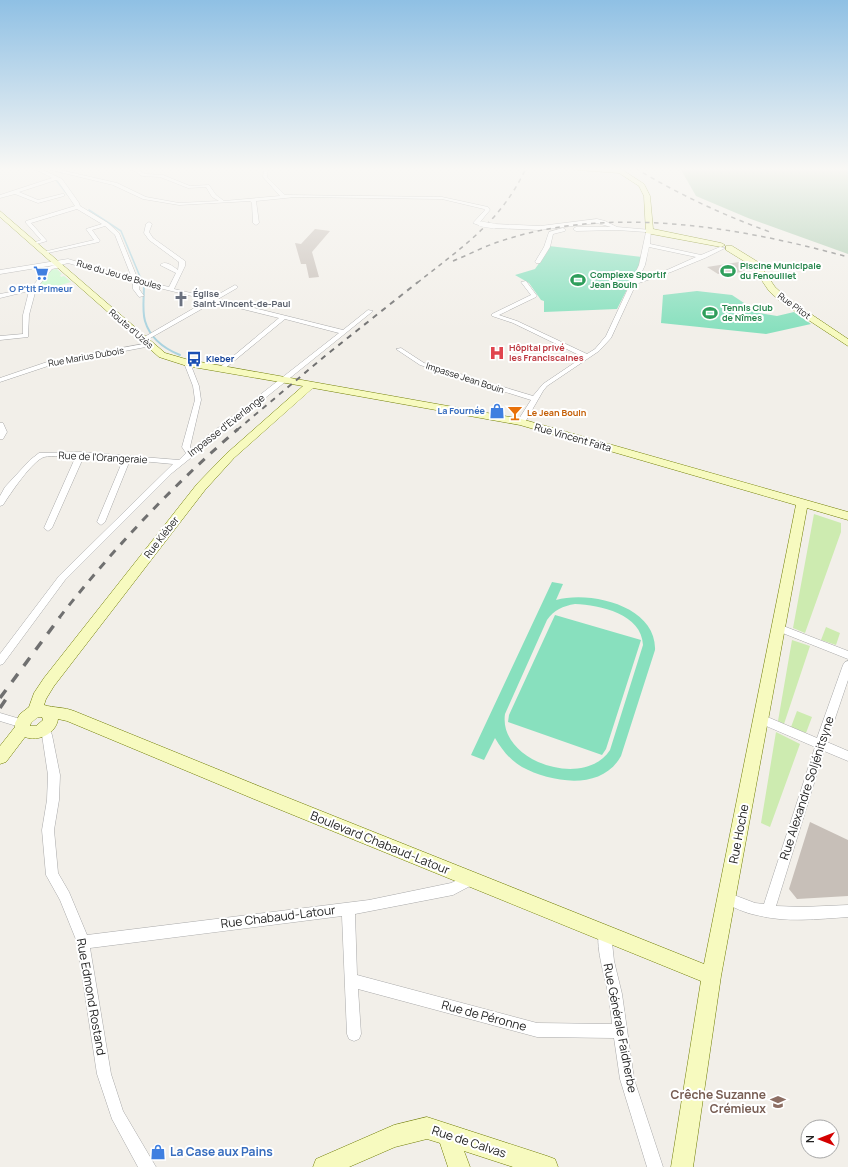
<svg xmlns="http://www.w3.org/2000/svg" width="848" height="1167" viewBox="0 0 848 1167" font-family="Manrope,sans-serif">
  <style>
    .grass { fill: #cdebb0 }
    .cemetery { fill: #aacbaf }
    .park { fill: #c8facc }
    .pitch { fill: #88e0be; fill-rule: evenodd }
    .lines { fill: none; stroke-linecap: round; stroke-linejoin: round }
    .stream-far1 { stroke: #aad3df; stroke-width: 1.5 }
    .stream { stroke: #aad3df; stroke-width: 2 }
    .building { fill: #c7bfb8 }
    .street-casing { stroke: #a9a9a9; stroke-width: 1 }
    .secondary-casing { stroke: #707d05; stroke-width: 1 }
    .street { fill: #fff; fill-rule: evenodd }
    .secondary { fill: #f7fabf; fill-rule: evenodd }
    .rail-far3 { stroke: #707070; stroke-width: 1.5; stroke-dasharray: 4.5 4.5; stroke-linecap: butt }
    .rail-far2 { stroke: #707070; stroke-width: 2; stroke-dasharray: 5.5 5.5; stroke-linecap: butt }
    .rail-far1 { stroke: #707070; stroke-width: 3; stroke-dasharray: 8 8; stroke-linecap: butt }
    .rail { stroke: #707070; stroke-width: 3.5; stroke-dasharray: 10 10; stroke-linecap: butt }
    .street-bridge-casing { stroke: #a9a9a9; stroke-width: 5.5; stroke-linecap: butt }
    .street-bridge { stroke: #fff; stroke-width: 5 }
    .labels { text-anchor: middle; stroke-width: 4; stroke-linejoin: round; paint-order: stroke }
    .far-leisure-label { font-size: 9px; font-weight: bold; fill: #27864d; stroke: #fff; text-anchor: start }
    .far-street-label { font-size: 9px; fill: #222; stroke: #fff }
    .far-shop-label { font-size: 9px; font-weight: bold; fill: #366cbe; stroke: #fff }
    .far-worship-label { font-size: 9px; font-weight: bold; fill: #5b616d; stroke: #fff; text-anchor: start }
    .far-health-label { font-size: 9px; font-weight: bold; fill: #be3a42; stroke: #fff; text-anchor: start }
    .far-transit-label { font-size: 9px; font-weight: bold; fill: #164399; stroke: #fff; text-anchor: start }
    .far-food-label { font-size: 9px; font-weight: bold; fill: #c56008; stroke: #fff; text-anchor: start }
    .street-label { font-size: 10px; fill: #222; stroke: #fff }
    .near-street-label { font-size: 12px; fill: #222; stroke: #fff }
    .near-education-label { font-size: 12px; font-weight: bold; fill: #785e54; stroke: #fff; text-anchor: end }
    .near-shop-label { font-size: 12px; font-weight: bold; fill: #366cbe; stroke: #fff; text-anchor: start }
  </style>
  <rect width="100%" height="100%" fill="#f2efe9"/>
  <!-- grass -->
  <path class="grass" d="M814 514 841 523V532L805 633 793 628Z
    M826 627 840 633 836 645 821 640Z
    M792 640 810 646 784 724 778 721Z
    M797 711 812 717 806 733 791 727Z
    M776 732 800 744 770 827 761 823Z"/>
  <!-- cemetery -->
  <path class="cemetery" d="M680 168H848V254L748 218 696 196Z"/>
  <!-- park -->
  <path class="park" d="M57 269 62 274 60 275 61 277 64 276 71 282 54 287 36 289 50 270Z"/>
  <!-- pitch -->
  <path class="pitch" d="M549 246 642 257 641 262 617 309 544 312V301L541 300 529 283 515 275 535 269 547 252Z
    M697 291 732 295 759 313 777 316 794 312 811 324 766 334 661 323 663 295Z
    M552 582 563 584 556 600C590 590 657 606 655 650L621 756C602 791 552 783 522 767 510 760 502 750 495 738L484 760 471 755ZM575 604C600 605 642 614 643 645L610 750C584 790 498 761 505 714L547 620C554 610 563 606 575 604Z
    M555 615 641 640 606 749 602 755 508 722 509 715Z"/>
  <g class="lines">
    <!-- stream-far1 -->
    <path class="stream-far1" d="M56 180 67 194
      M89 210 121 231 141 279"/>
    <!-- stream -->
    <path class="stream" d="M144 286C144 297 142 311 145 321 150 338 165 349 180 355"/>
  </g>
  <!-- building -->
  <path class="building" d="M315 229 330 231 312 252 319 277 309 278 306 264H301L295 243 301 244Z
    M739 262 749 268 742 270 745 271 727 275 725 273 718 274 707 267Z
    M810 822 848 840V896L797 899 789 889Z"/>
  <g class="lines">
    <!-- street casing -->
    <g class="street-casing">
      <path id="street" d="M33 168H39L62 179 79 203 80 206 108 223 119 233 138 280 169 287 176 273 160 265C166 260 172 266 178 270L179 262 149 240 144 233 146 224 149 222 152 224 149 232 153 238 185 261V266L174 289 212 298 235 285 238 287 237 288 218 299 343 330 368 310 373 311 172 473 65 580 3 664 0 665V654L59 576 173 464 130 460 105 522 101 525 97 522 123 460 84 456 52 528 48 531 44 528 76 456C68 457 52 455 44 457 32 461 10 494 3 505L0 506V496L5 487 30 460 39 453 81 452 179 460 186 453 182 447 195 400 193 386 184 363 185 362 190 363 199 386 201 400 190 447 191 449 339 333 285 319 223 370H219V368L279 318 214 302 145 341H141V339L208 300 139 283V289L144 296 139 297 133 289V282L68 263 61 265V267L52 269 36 289 29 315 28 337 0 340V336L23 334V315L29 291 0 298V294L31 288 48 267 55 265 0 274V270L68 259 132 278 115 235 105 226 92 230 100 241 99 242 43 254V252L94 240 86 229 102 224 77 209 31 223 47 241 33 245V243L41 240 26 223V221L75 206 58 181 56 180 19 192 38 200 62 194H64V196L38 203 15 194 0 198V195L52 178Z
        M43 168H51L117 183 146 197 179 203 219 201 212 197 206 187 188 188 160 177 142 176 130 168H135L145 174 163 175 190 186 209 185 216 195 224 201 280 196 263 177 264 168H268L267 177 285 195 442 197 488 207 490 210 480 222 484 224 481 226 473 223 485 210 484 209 442 199 295 197 256 201 259 223 256 225 253 223 252 203 250 201 179 205 143 199 113 185Z
        M597 219 605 221 617 227 651 230 650 244 701 255 720 247 725 248 705 258 671 272 636 284 611 338 599 351 547 386 543 391 524 424H521L517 422 531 400 420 365 396 349 401 348 424 363 533 396 543 384 583 357 513 323 492 316V314L531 295 521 282 526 281 537 296 536 297 499 315 517 321 587 354 595 349 606 336 639 265 646 232 617 230 576 231 573 229 576 227H611L597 223 540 230 494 228 491 226 494 224 540 226ZM649 247 696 257 667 270 638 280 645 265Z
        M563 228 566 230 565 231 553 234 550 247 540 263H536L535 262 544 247 549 232Z
        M149 343 152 345 151 346 51 365 0 382V378L50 361Z
        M0 423H3L7 432 3 439H0Z
        M778 624 848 651V659L775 630 773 628 775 626Z
        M848 661V680L827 742 848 751V761L824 751 776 906 802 907 848 905V917C818 919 786 923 756 915 745 913 733 907 722 902L720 898 722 894 726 892 755 903 764 904 815 747 757 722 756 719 757 716 761 715 765 716 817 738 843 665 845 662Z
        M0 713 27 721 28 724 27 727 23 728 0 721Z
        M44 725 48 726 52 735 60 775 59 800 54 830 58 873 69 892 87 935 369 900 451 883 470 874 474 876 476 880 474 884 453 895 355 914 357 975 537 1023 612 1024C611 1014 610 1003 608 993 605 976 594 944 600 928L605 927 610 928 611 933 614 961 622 994 634 1079 663 1167H647L620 1079 614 1038 537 1037 358 989 361 1034 359 1039 354 1041 349 1039 347 1034 342 916 90 948 111 1074 123 1111 156 1167H138L112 1119 97 1074 77 942 60 900 46 875 42 830 47 800 48 775 42 735 39 729 40 726Z"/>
    </g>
    <!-- secondary casing -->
    <g class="secondary-casing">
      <path id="secondary" d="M575 168 621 169 644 184 650 196 653 229 721 243 725 245 721 247 646 233 644 196 639 186 619 173 578 170Z
        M0 211 165 353 189 360 521 419 848 512V520L807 508 721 976 693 1167H671L701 981 254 799 67 721 58 719C56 734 38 742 25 737L6 762 0 764V746L15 727V723L20 714 29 707 34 693 44 678 197 484 226 454 303 386 187 366 159 357 0 217ZM313 388 520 425 796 505 704 964 266 789 74 711C64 707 54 708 44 705L46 699 54 686 205 490 234 458ZM38 717H42L43 720 36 726H30L31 723Z
        M726 246H732L758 262 775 287 787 298 848 339V346L781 302 769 291 752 266 726 250Z
        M427 1117 547 1156 555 1159 558 1167H513L464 1151 470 1167H448L440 1143 427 1139 395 1147 349 1167H313L316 1159 394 1125Z"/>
    </g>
    <!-- street -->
    <use href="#street" class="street"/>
    <!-- secondary -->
    <use href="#secondary" class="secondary"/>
    <!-- rail-far3 -->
    <path class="rail-far3" d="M635 168C678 194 723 215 770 232
      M453 261C468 255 483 247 498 242 608 204 739 227 848 257
      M417 283C462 247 501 222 526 168"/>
    <!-- rail-far2 -->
    <path class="rail-far2" d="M237 430 325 356 418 282"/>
    <!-- rail-far1 -->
    <path class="rail-far1" d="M59 618C113 549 172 486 238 429"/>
    <!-- rail -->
    <path class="rail" d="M0 698 60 617
      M0 708 10 693"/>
    <!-- street-bridge casing -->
    <g class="street-bridge-casing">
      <path id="street-bridge" d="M481 224 494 226"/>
    </g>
    <!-- street-bridge -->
    <use href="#street-bridge" class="street-bridge"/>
  </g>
  <!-- sky -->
  <linearGradient id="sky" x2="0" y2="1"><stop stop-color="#8fc0e4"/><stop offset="0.51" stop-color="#f9f8f5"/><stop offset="1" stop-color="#f9f8f5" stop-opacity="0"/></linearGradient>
  <rect width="848" height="331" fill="url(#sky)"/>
  <!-- icons -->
  <defs>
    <g id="stadium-bare" transform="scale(1.2)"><path d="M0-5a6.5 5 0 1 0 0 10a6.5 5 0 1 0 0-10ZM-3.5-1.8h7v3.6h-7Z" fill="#2e9e5b" stroke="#fff" stroke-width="2.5" paint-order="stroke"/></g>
    <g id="supermarket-bare" transform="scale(1.2)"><path d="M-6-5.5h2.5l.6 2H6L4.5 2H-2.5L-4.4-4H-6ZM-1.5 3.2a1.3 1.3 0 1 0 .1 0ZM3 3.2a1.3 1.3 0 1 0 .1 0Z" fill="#3f7fe0" stroke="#fff" stroke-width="2.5" paint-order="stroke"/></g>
    <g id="church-bare" transform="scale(1.2)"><path d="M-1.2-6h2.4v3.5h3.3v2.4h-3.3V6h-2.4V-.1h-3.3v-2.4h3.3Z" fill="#6b7280" stroke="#fff" stroke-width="2.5" paint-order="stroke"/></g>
    <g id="hospital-bare" transform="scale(1.2)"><path d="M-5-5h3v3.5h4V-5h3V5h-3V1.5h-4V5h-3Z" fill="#e0444e" stroke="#fff" stroke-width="2.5" paint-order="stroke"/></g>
    <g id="bus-bare" transform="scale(1.2)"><path d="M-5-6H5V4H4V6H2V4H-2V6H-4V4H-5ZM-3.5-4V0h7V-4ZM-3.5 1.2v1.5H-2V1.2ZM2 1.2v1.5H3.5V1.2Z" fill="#1a4fb4" stroke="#fff" stroke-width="2.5" paint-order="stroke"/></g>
    <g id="shop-bare" transform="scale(1.2)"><path d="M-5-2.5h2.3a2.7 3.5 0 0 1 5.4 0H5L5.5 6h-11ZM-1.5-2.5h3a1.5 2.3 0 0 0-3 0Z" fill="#3f7fe0" stroke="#fff" stroke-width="2.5" paint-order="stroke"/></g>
    <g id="bar-bare" transform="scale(1.2)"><path d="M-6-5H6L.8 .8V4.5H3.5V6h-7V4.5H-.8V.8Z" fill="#e8710a" stroke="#fff" stroke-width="2.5" paint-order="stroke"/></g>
    <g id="school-bare" transform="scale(1.2)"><path d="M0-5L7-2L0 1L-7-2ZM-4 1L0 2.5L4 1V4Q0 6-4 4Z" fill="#8d6e63" stroke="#fff" stroke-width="2.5" paint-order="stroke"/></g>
  </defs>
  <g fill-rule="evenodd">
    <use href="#stadium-bare" x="728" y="271"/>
    <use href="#supermarket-bare" x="41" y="273"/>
    <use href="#stadium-bare" x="578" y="280"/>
    <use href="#church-bare" x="181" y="299"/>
    <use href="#stadium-bare" x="710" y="313"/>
    <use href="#hospital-bare" x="497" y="353"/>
    <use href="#bus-bare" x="194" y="359"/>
    <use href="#shop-bare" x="497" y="411"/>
    <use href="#bar-bare" x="515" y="413"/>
    <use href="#school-bare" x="778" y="1102"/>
    <use href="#shop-bare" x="158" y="1152"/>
  </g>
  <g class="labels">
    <!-- far-leisure labels -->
    <g class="far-leisure-label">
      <text x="740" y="269">Piscine Municipale<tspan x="740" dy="10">du Fenouillet</tspan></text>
      <text x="590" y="278">Complexe Sportif<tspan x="590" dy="10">Jean Bouin</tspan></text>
      <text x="722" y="311">Tennis Club<tspan x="722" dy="10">de Nîmes</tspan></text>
    </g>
    <!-- far-street labels -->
    <g class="far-street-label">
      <text transform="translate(119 275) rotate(16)" y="3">Rue du Jeu de Boules</text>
      <text transform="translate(794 306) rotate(36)" y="3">Rue Pitot</text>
      <text transform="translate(131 329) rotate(41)" y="3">Route d'Uzès</text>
      <text transform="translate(86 357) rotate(-10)" y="3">Rue Marius Dubois</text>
      <text transform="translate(465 378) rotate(18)" y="3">Impasse Jean Bouin</text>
    </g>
    <!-- far-shop labels -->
    <g class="far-shop-label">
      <text x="41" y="292">O P'tit Primeur</text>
      <text x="485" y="414" text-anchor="end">La Fournée</text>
    </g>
    <!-- far-worship labels -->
    <g class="far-worship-label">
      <text x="193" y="297">Église<tspan x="193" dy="10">Saint-Vincent-de-Paul</tspan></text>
    </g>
    <!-- far-health labels -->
    <g class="far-health-label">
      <text x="509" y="351">Hôpital privé<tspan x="509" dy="10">les Franciscaines</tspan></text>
    </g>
    <!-- far-transit labels -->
    <g class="far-transit-label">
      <text x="206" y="362">Kleber</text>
    </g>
    <!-- far-food labels -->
    <g class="far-food-label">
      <text x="527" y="416">Le Jean Bouin</text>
    </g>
    <!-- street labels -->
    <g class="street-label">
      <text transform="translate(226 425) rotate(-38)" y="4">Impasse d'Everlange</text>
      <text transform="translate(573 437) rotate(16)" y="4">Rue Vincent Faïta</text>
      <text transform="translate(103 457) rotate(3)" y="4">Rue de l'Orangeraie</text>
      <text transform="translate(161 537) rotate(-52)" y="4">Rue Kléber</text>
    </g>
    <!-- near-street labels -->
    <g class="near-street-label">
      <text transform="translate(807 788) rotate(-72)" y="4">Rue Alexandre Soljénitsyne</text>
      <text transform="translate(739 834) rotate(-79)" y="4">Rue Hoche</text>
      <text transform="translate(380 843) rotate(22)" y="4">Boulevard Chabaud-Latour</text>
      <text transform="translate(278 917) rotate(-7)" y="4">Rue Chabaud-Latour</text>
      <text transform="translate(91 997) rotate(80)" y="4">Rue Edmond Rostand</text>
      <text transform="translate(484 1016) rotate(15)" y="4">Rue de Péronne</text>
      <text transform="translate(620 1028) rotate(79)" y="4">Rue Générale Faidherbe</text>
      <text transform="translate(469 1142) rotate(18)" y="4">Rue de Calvas</text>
    </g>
    <!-- near-education labels -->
    <g class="near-education-label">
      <text x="766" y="1099">Crêche Suzanne<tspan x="766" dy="14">Crémieux</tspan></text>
    </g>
    <!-- near-shop labels -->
    <g class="near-shop-label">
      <text x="170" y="1156">La Case aux Pains</text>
    </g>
  </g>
  <!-- north arrow -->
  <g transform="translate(820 1139) rotate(270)"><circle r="19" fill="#ffffff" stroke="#a7a7a7"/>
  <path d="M0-3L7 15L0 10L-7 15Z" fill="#d40000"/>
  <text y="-6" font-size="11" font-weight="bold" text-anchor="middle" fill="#222222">N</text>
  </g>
</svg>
